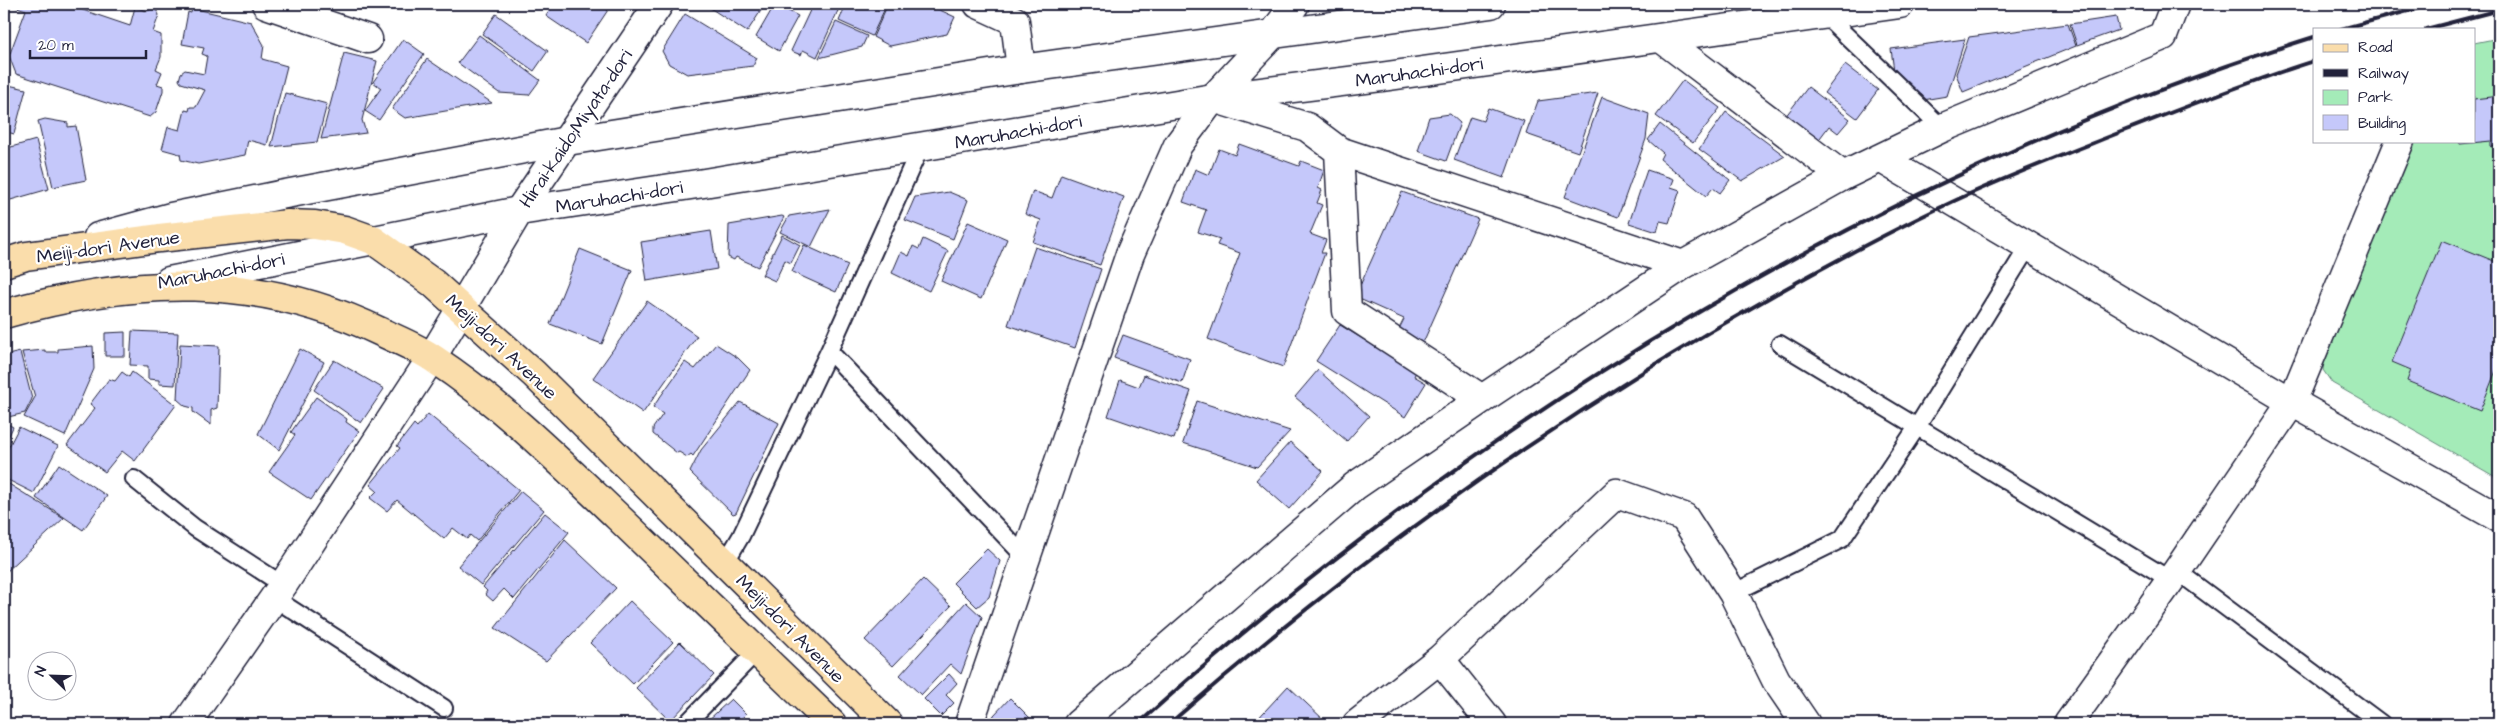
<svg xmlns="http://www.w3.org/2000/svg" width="2503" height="728" viewBox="0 0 2503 728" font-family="'Architects Daughter',sans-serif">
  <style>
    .green { fill: #a4ebb8; stroke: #63867a }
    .building { fill: #c5c8fa; stroke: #22223b }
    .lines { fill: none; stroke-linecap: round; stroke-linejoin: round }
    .service-casing { stroke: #22223b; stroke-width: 20 }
    .minor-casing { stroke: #22223b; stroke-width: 31 }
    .tertiary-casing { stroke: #22223b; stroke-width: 31 }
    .secondary-casing { stroke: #22223b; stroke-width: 31 }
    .primary-casing { stroke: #22223b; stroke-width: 31 }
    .service { stroke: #fff; stroke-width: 16 }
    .minor { stroke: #fff; stroke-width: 28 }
    .tertiary { stroke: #fff; stroke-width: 28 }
    .secondary { stroke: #fff; stroke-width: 28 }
    .primary { stroke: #faddab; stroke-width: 28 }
    .rail { stroke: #22223b; stroke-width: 4 }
    .labels { text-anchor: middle; stroke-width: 4.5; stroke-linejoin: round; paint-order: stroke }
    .street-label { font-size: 19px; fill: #22223b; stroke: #fff }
  </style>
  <rect width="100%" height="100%" fill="#fff"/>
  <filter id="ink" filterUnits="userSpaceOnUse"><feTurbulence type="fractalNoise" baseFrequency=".02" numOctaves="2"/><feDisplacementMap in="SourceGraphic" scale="10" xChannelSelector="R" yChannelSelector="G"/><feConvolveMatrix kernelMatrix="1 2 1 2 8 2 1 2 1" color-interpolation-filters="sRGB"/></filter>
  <g filter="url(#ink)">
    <!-- green -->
    <path class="green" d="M2499 38V479L2332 383 2323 370 2324 363 2414 141H2474V43Z"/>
    <!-- building -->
    <path class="building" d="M8 4H65L130 26 135 7 147 11 152 9 157 11 159 15 153 32 161 35V57L156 69 162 72 157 84 163 86V91L156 112 150 117 16 74 9 56 26 10Z
      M554 4H598L608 10 586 43 546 16Z
      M704 4H754L762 9 747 32Z
      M775 4 798 16 779 51 756 37Z
      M813 4H841L817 57 803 50 801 55 791 51Z
      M846 4H887L872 36 839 21Z
      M888 4H927L955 17 947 34 890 46 873 37Z
      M192 8 251 22 264 45 262 59 287 66 267 145 248 140 245 155 198 164 181 160 180 154 162 149 168 127 180 130 185 110 189 111 190 107H196L205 90 181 83 179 80 181 73 185 70 204 74 207 56 202 54 204 48 182 44 188 12 191 13Z
      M496 14 548 51 534 71 482 34Z
      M685 14 757 58 753 66 687 74 669 64 662 51Z
      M2116 17 2119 30 2077 45 2070 24Z
      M836 22 867 36 862 47 819 58Z
      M2068 24 2076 46 1963 92 1956 74 1969 37Z
      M479 35 540 80 529 95 499 93 458 63Z
      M403 39 424 54 379 120 365 111 381 88 373 82Z
      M1965 39 1947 96 1923 100 1922 95H1917L1894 71 1891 49Z
      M344 53 377 61 362 120 366 133 321 139Z
      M427 59 492 103 405 118 392 109Z
      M1845 65 1878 90 1857 118 1824 93Z
      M1683 80 1720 108 1693 143 1656 116Z
      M4 84 26 89 14 134 4 131Z
      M1808 87 1850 119 1838 133 1829 126 1817 142 1785 117Z
      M285 93 327 104 317 142 271 147Z
      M1598 93 1578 152 1526 134 1538 101Z
      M2499 96V146L2491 147V141L2460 144 2459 141H2474V99Z
      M1602 97 1649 114 1646 139 1618 217 1565 197Z
      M1488 108 1524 121 1504 178 1454 160 1470 117 1483 121Z
      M1726 112 1785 156 1742 181 1699 149Z
      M1450 114 1460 123 1446 161 1418 151 1429 117Z
      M45 119 68 123V127L76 126 86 180 53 187 38 121Z
      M1660 124 1730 180 1720 193 1713 188 1706 196 1660 159 1663 153 1648 140Z
      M36 140 49 189 7 201 4 188V149Z
      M1239 144 1299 166 1301 161 1324 170 1318 188 1322 190 1317 203 1322 205 1310 234 1326 240 1321 253H1325L1283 367 1208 339 1240 253 1217 245 1220 239 1198 232 1206 210 1183 202 1195 169 1209 175 1219 149 1235 155Z
      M1647 170 1674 179 1671 187 1680 190 1669 223 1660 221 1657 232 1629 223Z
      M1061 174 1124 197 1100 265 1033 242 1041 220 1025 214 1033 191 1052 198Z
      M949 192 968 200 953 239 905 220 915 197Z
      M1402 192 1478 219 1422 345 1398 331 1404 319 1355 297Z
      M830 209 811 247 780 232 789 216Z
      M782 216 784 217 758 267 736 257 734 260 728 257 729 225Z
      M968 222 1007 239 981 299 941 281Z
      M711 231 717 269 647 281 641 242Z
      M782 235 800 245 791 263 785 260 775 281 762 275Z
      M923 239 948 251 929 291 892 273 901 252 909 256 913 246 919 249Z
      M2442 240 2499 263V363L2480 411 2407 381 2411 370 2392 362Z
      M804 245 848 265 836 292 792 272Z
      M1035 247 1101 269 1075 348 1008 325Z
      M580 249 632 270 602 344 550 324Z
      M647 301 697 336 643 413 593 378Z
      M1340 325 1416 372 1414 376 1426 383 1405 417 1316 361Z
      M132 331 178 333 175 385 159 384V380L148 379V366L130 365Z
      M125 332V356H105V333Z
      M1123 335 1190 359 1182 383 1114 358Z
      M180 344 219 346 217 408 211 410V425L193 412V408L185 406 177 399Z
      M716 344 738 358 750 370 693 456 691 454 687 457 679 452 677 453 653 434V428L663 414 653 407 685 362 695 369Z
      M93 346 94 369 65 436 24 417 35 397 22 352 45 350V352H58V349Z
      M300 349 324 362 279 450 258 434Z
      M20 352 32 399 25 413 4 418V356Z
      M334 360 384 389 361 423 314 390Z
      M1318 370 1369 416 1347 441 1295 397Z
      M122 372 129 377 132 372 176 405 135 461 122 451 105 472 67 445 95 408 90 404 109 379 115 381Z
      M1144 375 1191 391 1174 439 1108 416 1120 380 1139 387Z
      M316 397 347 419 346 422 359 431 311 500 269 472 295 435 291 432Z
      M1197 401 1290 431 1257 467 1183 443Z
      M740 402 779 423 736 513 733 514 690 472 701 450Z
      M428 414 519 490 477 541 470 535 467 539 453 528 444 539 397 500 387 511 370 498 377 491 370 485 400 448 397 446 414 424 417 427Z
      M4 422 13 427 4 446Z
      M19 427 58 446 34 493 4 478V456Z
      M1290 442 1323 471 1289 509 1256 480Z
      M59 464 107 496 83 530 36 498Z
      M4 481 64 518 4 574Z
      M521 491 544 510 481 585 458 566Z
      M545 513 569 532 514 599 504 589 493 601 485 594 487 591 483 587Z
      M565 540 616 588 546 661 495 628Z
      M987 549 1000 561 989 597 977 607 953 583Z
      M923 579 951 606 893 666 865 640Z
      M630 601 673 642 633 684 590 643Z
      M966 602 982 617 961 674 950 664 921 695 900 675Z
      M680 642 714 675 670 721 636 688Z
      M949 674 957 683 946 695 954 703 941 716 924 699Z
      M1288 686 1324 720 1320 724H1253Z
      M1010 698 1035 723 1034 724H990L994 715Z
      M731 699 746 714 736 724H704Z"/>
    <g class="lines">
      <!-- service casing -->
      <g class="service-casing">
        <path id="service" d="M1825 15 1942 128
          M1780 344 2169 579
          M829 351 1026 558
          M134 479 195 528 283 585
          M725 563 741 536 829 351 920 148
          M2177 571 2382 724
          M1733 593 1842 539 1917 427 2028 247
          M274 598 444 708
          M686 724 757 651"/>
      </g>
      <!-- minor casing -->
      <g class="minor-casing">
        <path id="minor" d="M266 4 368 39
          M978 4 1015 21 1021 69
          M1661 38 1843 176
          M1213 98 1307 127 1339 151 1683 265
          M1339 151 1347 311 1482 399
          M1880 158 2292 402 2499 518
          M1440 659 1492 724
          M186 724 283 585 432 357
          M969 724 1130 254 1178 145 1213 98 1273 34 1295 4
          M1078 724 1355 486 1482 399 1683 265 1843 176 1942 128 2163 36 2175 4
          M1357 724 1440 659 1617 493 1684 517 1733 593 1776 680 1806 724
          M2068 724 2177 571 2292 402 2400 141"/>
      </g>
      <!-- tertiary casing -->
      <g class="tertiary-casing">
        <path id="tertiary" d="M432 357 519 211 659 4"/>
      </g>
      <!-- secondary casing -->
      <g class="secondary-casing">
        <path id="secondary" d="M98 237 171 217 280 195 567 141 1021 69 1491 4
          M169 281 519 211 704 183 1213 98 1381 77 1900 4"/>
      </g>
      <!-- primary casing -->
      <g class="primary-casing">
        <path id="primary" d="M4 263 26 256 159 238 288 224 315 225 345 230 373 240 433 283 534 374 888 724
          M4 314C133 277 257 272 381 332 398 340 418 348 434 359 502 404 559 461 618 517 689 586 761 655 832 724"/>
      </g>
      <!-- service -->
      <use href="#service" class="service"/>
      <!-- minor -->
      <use href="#minor" class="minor"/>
      <!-- tertiary -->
      <use href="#tertiary" class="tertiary"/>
      <!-- secondary -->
      <use href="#secondary" class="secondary"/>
      <!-- primary -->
      <use href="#primary" class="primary"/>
      <!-- rail -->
      <path class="rail" d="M2341 29 2434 4
        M2426 29 2499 10
        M1138 724C1476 420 1879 173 2314 37
        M1169 724C1356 560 1557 416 1774 295 1833 262 1892 230 1952 202 2009 175 2068 153 2126 130 2188 106 2250 81 2314 61"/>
    </g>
  </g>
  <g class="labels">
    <!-- street labels -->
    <g class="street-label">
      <text transform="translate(1419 71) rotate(-8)" y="7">Maruhachi-dori</text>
      <text transform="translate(575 128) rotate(-56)" y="7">Hirai-kaido;Miyata-dori</text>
      <text transform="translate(1018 131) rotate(-10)" y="7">Maruhachi-dori</text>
      <text transform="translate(619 196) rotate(-9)" y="7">Maruhachi-dori</text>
      <text transform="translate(108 246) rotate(-8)" y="7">Meiji-dori Avenue</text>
      <text transform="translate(221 270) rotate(-11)" y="7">Maruhachi-dori</text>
      <text transform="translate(502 346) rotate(43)" y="7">Meiji-dori Avenue</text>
      <text transform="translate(791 628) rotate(45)" y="7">Meiji-dori Avenue</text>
    </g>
  </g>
  <!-- margin -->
  <rect width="2503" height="728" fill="none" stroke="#fff" stroke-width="20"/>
  <rect x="10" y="10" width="2483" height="708" fill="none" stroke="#22223b" stroke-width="2" filter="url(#ink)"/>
  <!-- legend -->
  <rect x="2313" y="28" width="162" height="115" fill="#ffffff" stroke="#a7a7b1"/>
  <rect x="2323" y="44" width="25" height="8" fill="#faddab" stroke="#a7a7b1"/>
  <text x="2358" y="52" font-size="15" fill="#22223b">Road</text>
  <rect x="2323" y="69" width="25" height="8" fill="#22223b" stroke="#a7a7b1"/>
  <text x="2358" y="78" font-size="15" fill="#22223b">Railway</text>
  <rect x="2323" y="90" width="25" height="15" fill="#a4ebb8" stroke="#a7a7b1"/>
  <text x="2358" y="102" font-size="15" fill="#22223b">Park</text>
  <rect x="2323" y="115" width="25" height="15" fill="#c5c8fa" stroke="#a7a7b1"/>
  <text x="2358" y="128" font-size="15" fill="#22223b">Building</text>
  <!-- north arrow -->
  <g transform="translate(52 676) rotate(293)"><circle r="24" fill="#ffffff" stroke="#a7a7b1"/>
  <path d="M0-4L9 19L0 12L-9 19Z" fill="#22223b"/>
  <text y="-8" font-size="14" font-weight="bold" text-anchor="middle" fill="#22223b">N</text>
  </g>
  <!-- scale -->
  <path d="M30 50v8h116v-8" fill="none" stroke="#22223b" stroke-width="2.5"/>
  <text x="38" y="50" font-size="15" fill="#22223b" stroke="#ffffff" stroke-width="4" paint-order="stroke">20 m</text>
</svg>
